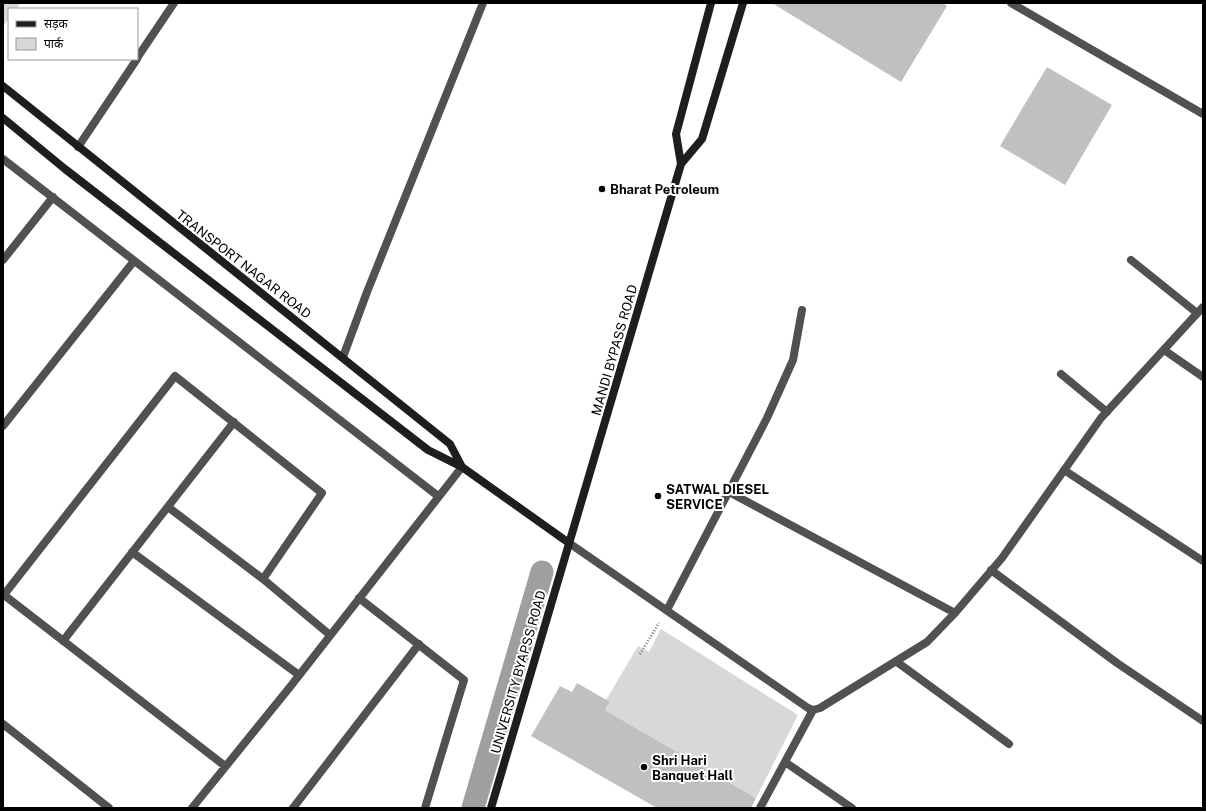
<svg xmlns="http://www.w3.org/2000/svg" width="1206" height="811" viewBox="0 0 1206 811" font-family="'Public Sans','Noto Sans Devanagari',sans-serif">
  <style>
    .green { fill: #d8d8d8 }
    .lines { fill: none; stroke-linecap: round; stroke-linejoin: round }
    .canal { stroke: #9f9f9f; stroke-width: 23 }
    .building { fill: #c0c0c0 }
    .path { stroke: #737373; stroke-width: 2.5; stroke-dasharray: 1 2; stroke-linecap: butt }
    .lane { stroke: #515151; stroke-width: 8 }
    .street { stroke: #515151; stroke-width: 8 }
    .secondary { stroke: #1e1e1e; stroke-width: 8 }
    .poi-dot { fill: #000; stroke: #fff; stroke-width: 1.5 }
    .labels { text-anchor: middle; stroke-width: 4; stroke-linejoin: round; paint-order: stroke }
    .poi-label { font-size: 13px; font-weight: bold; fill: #000; stroke: #fff; text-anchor: start }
    .street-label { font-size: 13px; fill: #000; stroke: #fff }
  </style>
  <rect width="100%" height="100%" fill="#fff"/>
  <!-- green -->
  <path class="green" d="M3 3H21L16 9H9V18L3 26Z
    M661 629 798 715 756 798 605 710 610 703 606 700 638 646 649 652Z"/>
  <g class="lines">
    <!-- canal -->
    <path class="canal" d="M473 808 542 572"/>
  </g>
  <!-- building -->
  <path class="building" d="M772 3H943L947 6 901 82Z
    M1047 67 1112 105 1065 185 1000 146Z
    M577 683 610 702 605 710 756 798 751 808H657L531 736 560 686 572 692Z"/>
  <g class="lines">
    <!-- path -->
    <path class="path" d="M640 654 659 623"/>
    <!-- lane -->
    <path class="lane" d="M1131 260 1197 313
      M1061 374 1107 412
      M897 662 1009 744"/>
    <!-- street -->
    <path class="street" d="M1011 3 1203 114
      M137 58 174 3
      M78 147 137 59
      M3 159 438 496
      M3 260 53 197
      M1164 350 1203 377
      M343 357 367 292 483 3
      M3 426 134 261
      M1064 470 1203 561
      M729 492 955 613
      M168 507 263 579 330 635
      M569 543 808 708 813 710 820 708 927 642 955 613 1002 558 1101 418 1203 307
      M132 552 299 675
      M991 570 1117 663 1203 721
      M4 595 225 766
      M3 596 175 376 322 493 263 579
      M359 598 464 680 425 808
      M667 610 767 418 793 360 802 310
      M63 641 234 422
      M3 724 109 808
      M785 762 852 808
      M192 808 290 687 462 467
      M293 808 419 644
      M760 808 813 710"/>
    <!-- secondary -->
    <path class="secondary" d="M3 86 450 444 462 467
      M3 118 65 169 428 450 462 467 569 543
      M681 164 676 134 711 3
      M491 808 681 164 702 139 743 3"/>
  </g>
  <!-- markers -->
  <g class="poi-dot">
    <circle cx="602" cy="189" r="4"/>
    <circle cx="658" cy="496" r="4"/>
    <circle cx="644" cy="767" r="4"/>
  </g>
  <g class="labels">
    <!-- poi labels -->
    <g class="poi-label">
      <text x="610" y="194">Bharat Petroleum</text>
      <text x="666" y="494">SATWAL DIESEL<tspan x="666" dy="15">SERVICE</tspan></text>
      <text x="652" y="765">Shri Hari<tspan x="652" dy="15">Banquet Hall</tspan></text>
    </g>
    <!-- street labels -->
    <g class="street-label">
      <text transform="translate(244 264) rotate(38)" y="5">TRANSPORT NAGAR ROAD</text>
      <text transform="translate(614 350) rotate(-74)" y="5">MANDI BYPASS ROAD</text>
      <text transform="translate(518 672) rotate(-74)" y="5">UNIVERSITY BYAPSS ROAD</text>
    </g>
  </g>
  <!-- border -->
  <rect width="1206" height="811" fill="none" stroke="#000000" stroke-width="8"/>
  <!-- legend -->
  <rect x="8" y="8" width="130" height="52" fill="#ffffff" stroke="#999999"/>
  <rect x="16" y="21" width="20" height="6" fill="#1e1e1e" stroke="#999999"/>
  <text x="44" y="28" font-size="12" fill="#000000">सड़क</text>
  <rect x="16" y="38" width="20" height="12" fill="#d8d8d8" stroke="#999999"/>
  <text x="44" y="48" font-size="12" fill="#000000">पार्क</text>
</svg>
